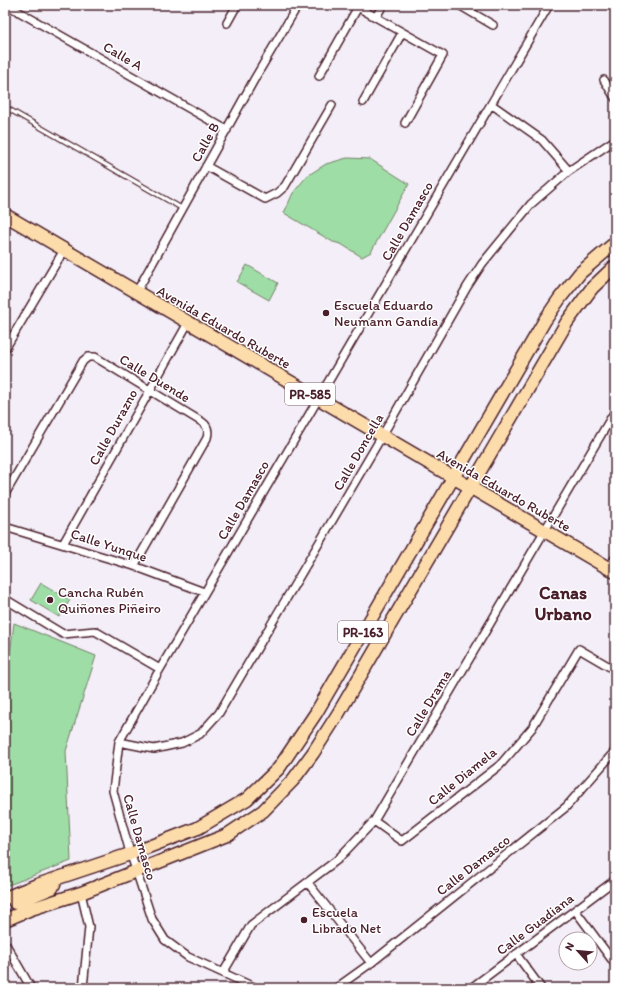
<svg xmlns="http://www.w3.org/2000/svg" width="620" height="993" viewBox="0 0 620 993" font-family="Itim,sans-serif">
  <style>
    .green { fill: #9edda5; stroke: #747e68 }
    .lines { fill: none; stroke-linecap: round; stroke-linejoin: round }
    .service-casing { stroke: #4a1f2b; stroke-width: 6 }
    .minor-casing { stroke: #4a1f2b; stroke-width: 10 }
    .primary-casing { stroke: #4a1f2b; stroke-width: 15 }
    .service { stroke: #fff; stroke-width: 3.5 }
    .minor { stroke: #fff; stroke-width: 7 }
    .primary { stroke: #fddcac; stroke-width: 12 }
    .poi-dot { fill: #4a1f2b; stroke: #fff; stroke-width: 1.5 }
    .labels { text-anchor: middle; stroke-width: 3; stroke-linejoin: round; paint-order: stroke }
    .shield { fill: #fff; stroke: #80626b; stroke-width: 1 }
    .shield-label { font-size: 13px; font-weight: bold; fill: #4a1f2b }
    .street-label { font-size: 14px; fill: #4a1f2b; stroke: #fff }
    .poi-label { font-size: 14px; fill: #4a1f2b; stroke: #fff; text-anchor: start }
    .district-label { font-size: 18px; font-weight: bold; fill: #4a1f2b; stroke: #fff }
  </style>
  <rect width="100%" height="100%" fill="#f3eef7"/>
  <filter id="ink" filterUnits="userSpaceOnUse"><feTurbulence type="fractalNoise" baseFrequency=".025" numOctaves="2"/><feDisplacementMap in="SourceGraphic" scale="8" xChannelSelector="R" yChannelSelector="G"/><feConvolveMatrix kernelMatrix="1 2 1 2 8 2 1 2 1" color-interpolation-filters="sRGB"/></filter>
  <g filter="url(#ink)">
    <!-- green -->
    <path class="green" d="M347 158 370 159 409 184 371 252 362 257 341 244 333 242 284 213 293 193 307 176 326 164Z
      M247 265 278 283 269 300 237 282Z
      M41 583 70 600 59 617 31 600Z
      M14 623 96 656 66 751 71 861 14 883 5 886V693Z"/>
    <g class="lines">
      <!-- service casing -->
      <g class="service-casing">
        <path id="service" d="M5 107 183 209"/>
      </g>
      <!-- minor casing -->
      <g class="minor-casing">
        <path id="minor" d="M7 5 227 130
          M354 5 443 55 405 123
          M459 5 493 25
          M376 17 383 5
          M227 23 237 5
          M319 76 358 7
          M604 80 615 98
          M363 102 402 33
          M491 104 542 140 569 171
          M206 166 265 199 277 193 285 186 332 105
          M136 293 255 78 298 5
          M5 349 64 250
          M5 494 83 361 88 357H95L202 422C208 426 209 431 207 438L134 566
          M5 527 134 566 204 592
          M63 544 188 323
          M609 568 615 558
          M5 599 63 634 95 631 160 669
          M119 742 154 749 182 743 200 734 219 713 382 436 467 287 482 264 531 204 569 171 615 140
          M374 821 402 841 500 765 532 728 579 649 615 670
          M308 883 371 963
          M81 893 89 927 83 988
          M575 910 615 964
          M5 943 31 988
          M516 954 541 988
          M223 973 251 925 337 860 374 821 615 411
          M256 988 188 957 165 940 152 919 129 849 113 791 119 742 160 669 549 5
          M336 988 371 963 566 807 615 751
          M471 988 615 880"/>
      </g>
      <!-- primary casing -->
      <g class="primary-casing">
        <path id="primary" d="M5 215C208 335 412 453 615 572
          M5 898 37 885 130 854 198 828 247 799 279 768 316 713 545 320 560 298 580 273 615 243
          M15 903 52 888 54 884
          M5 920 31 909 81 893 227 835 263 811 293 780 313 753 338 714 567 322 592 288 615 266"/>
      </g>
      <!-- service -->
      <use href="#service" class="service"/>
      <!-- minor -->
      <use href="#minor" class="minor"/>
      <!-- primary -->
      <use href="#primary" class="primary"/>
    </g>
  </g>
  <!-- markers -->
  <g class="poi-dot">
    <circle cx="326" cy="313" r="4"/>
    <circle cx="50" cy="600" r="4"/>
    <circle cx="304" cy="920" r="4"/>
  </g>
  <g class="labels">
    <!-- shield labels -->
    <g class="shield">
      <rect x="285" y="383" width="50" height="22" rx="3"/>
      <rect x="338" y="621" width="50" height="22" rx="3"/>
    </g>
    <g class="shield-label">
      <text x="310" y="399">PR-585</text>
      <text x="363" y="637">PR-163</text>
    </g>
    <!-- street labels -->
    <g class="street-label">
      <text transform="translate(123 56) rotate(30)" y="5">Calle A</text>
      <text transform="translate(205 142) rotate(-61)" y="5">Calle B</text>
      <text transform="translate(407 221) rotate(-60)" y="5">Calle Damasco</text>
      <text transform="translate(224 327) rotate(30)" y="5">Avenida Eduardo Ruberte</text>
      <text transform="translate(155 378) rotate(31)" y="5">Calle Duende</text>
      <text transform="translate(113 427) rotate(-61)" y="5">Calle Durazno</text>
      <text transform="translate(358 452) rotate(-60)" y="5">Calle Doncella</text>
      <text transform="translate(504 490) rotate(30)" y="5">Avenida Eduardo Ruberte</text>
      <text transform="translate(243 500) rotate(-60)" y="5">Calle Damasco</text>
      <text transform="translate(109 545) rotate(18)" y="5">Calle Yunque</text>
      <text transform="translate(428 703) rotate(-59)" y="5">Calle Drama</text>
      <text transform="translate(462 776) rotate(-39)" y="5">Calle Diamela</text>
      <text transform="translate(140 837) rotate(74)" y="5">Calle Damasco</text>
      <text transform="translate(473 865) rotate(-38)" y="5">Calle Damasco</text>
      <text transform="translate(535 924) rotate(-37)" y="5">Calle Guadiana</text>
    </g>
    <!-- poi labels -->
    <g class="poi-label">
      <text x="334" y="310">Escuela Eduardo<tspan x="334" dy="16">Neumann Gandía</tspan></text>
      <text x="58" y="597">Cancha Rubén<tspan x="58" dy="16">Quiñones Piñeiro</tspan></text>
      <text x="312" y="917">Escuela<tspan x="312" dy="16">Librado Net</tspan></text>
    </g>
    <!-- district labels -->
    <g class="district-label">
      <text x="563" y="599">Canas<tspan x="563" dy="21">Urbano</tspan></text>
    </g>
  </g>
  <!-- margin -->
  <rect width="620" height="993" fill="none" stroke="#fff" stroke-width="20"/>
  <rect x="10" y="10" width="600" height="973" fill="none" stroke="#4a1f2b" stroke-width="1.5" filter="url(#ink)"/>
  <!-- north arrow -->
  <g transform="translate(578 951) rotate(297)"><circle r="19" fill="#ffffff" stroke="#b7a5aa"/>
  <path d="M0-3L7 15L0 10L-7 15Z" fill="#4a1f2b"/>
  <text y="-6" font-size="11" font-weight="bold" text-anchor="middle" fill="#4a1f2b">N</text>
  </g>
</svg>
